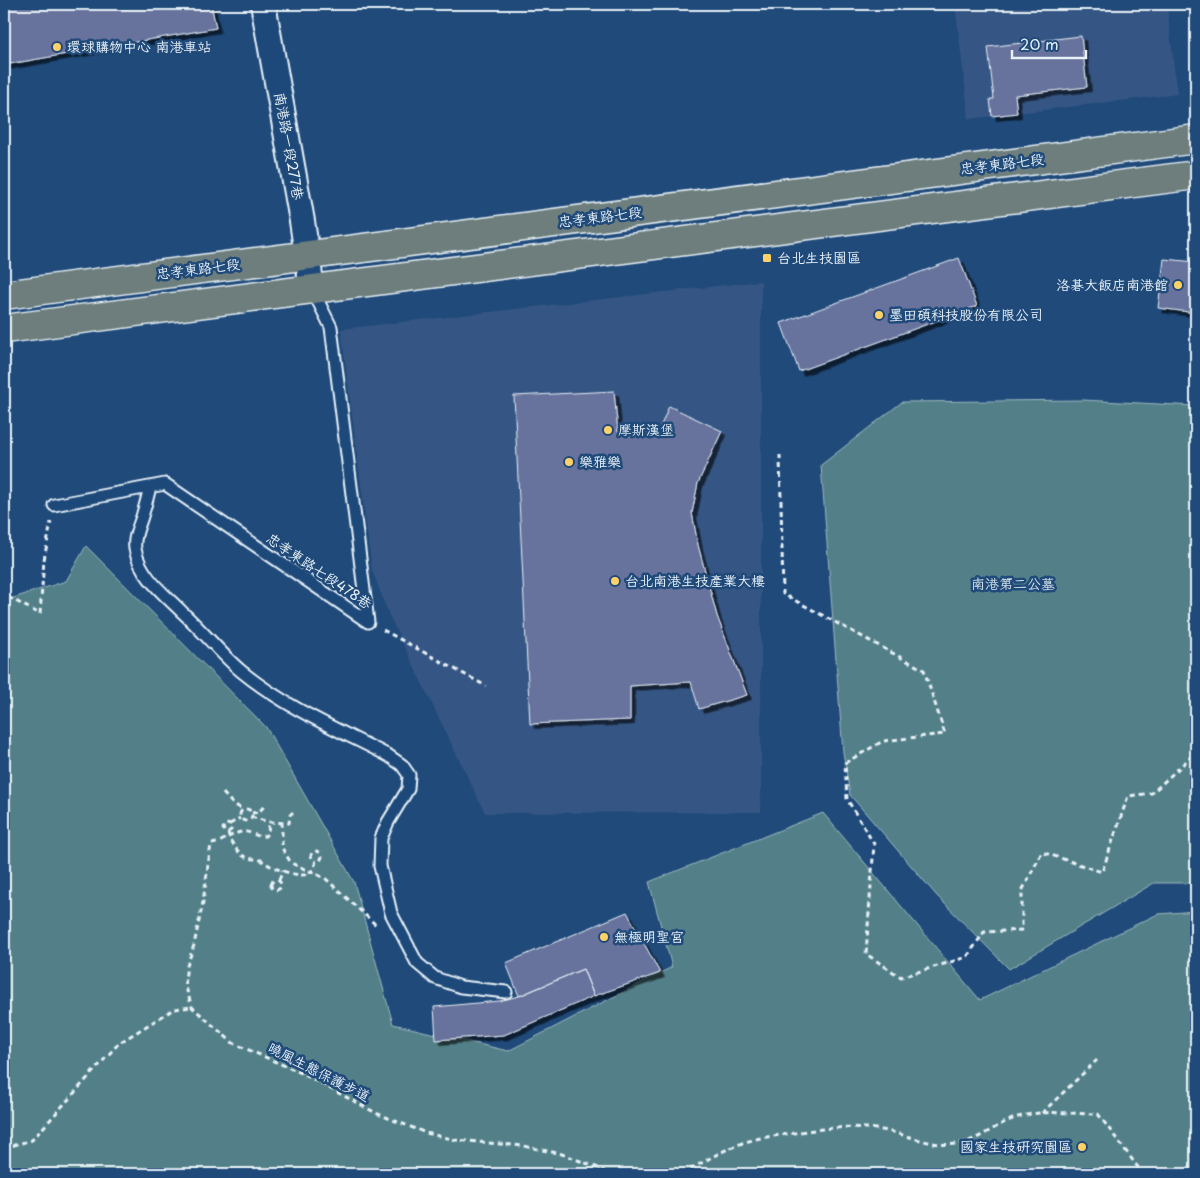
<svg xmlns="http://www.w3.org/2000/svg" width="1200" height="1178" viewBox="0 0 1200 1178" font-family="'Playpen Sans','LXGW WenKai TC',sans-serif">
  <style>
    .built { fill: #355684 }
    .green { fill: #538088; stroke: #9eb8c0 }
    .building { fill: #68739d; stroke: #e8f1f8; filter: url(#shadow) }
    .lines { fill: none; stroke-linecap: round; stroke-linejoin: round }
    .lane-casing { stroke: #e8f1f8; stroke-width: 15 }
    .street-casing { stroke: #e8f1f8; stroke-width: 28 }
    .primary-casing { stroke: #e8f1f8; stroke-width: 31 }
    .path { stroke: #e8f1f8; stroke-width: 3; stroke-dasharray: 5 4; stroke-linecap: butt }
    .lane { stroke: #1f4a7a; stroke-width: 11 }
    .street { stroke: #1f4a7a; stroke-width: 24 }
    .primary { stroke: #6d7e7c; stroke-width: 28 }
    .poi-dot { fill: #ffd166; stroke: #1f4a7a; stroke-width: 2 }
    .labels { text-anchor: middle; stroke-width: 5; stroke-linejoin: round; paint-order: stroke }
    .poi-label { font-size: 14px; fill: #e8f1f8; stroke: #1f4a7a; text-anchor: start }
    .street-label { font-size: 14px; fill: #e8f1f8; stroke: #1f4a7a }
    .park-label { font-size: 14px; fill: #d2e0e7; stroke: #1f4a7a }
  </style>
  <defs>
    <filter id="shadow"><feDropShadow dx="4.5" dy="4.5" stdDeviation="0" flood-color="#0009"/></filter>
  </defs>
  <rect width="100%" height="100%" fill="#1f4a7a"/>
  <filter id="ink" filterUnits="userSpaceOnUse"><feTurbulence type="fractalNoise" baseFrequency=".02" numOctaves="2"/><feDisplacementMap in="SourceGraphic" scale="10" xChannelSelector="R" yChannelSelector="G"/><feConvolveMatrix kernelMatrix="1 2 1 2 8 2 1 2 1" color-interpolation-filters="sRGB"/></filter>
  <g filter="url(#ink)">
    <!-- built -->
    <path class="built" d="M955 4H1167L1177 94 969 119Z
      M761 281V812L485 813 389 615 372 570 341 329Z"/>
    <!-- green -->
    <path class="green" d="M1083 400 1196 406V883H1154L1009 969 937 896 850 795 843 752 821 465 902 402Z
      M86 546 266 727 354 882 393 1024 508 1051 672 967 649 882 823 813 980 1000 1158 914 1196 911V1174H4V601L66 581Z"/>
    <!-- building -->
    <path class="building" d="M4 4H211L216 28 4 65Z
      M1081 36 1087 87 1015 95 1017 113 992 116 990 99H994L988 47Z
      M959 258 977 306 799 371 781 323Z
      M1164 259 1196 262V313L1158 308Z
      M614 391 618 432 659 430 669 406 722 431 698 483 692 513 698 545 717 616 747 695 699 709 691 682 630 686V720L530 724 514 396Z
      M627 912 660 973 594 996 583 969 519 996 506 963Z
      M583 969 594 996 504 1035 436 1040 434 1007 499 1001 519 996Z"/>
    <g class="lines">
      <!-- lane casing -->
      <g class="lane-casing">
        <path id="lane" d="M312 289 331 327 368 622
          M150 487C148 495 146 504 143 513 140 525 133 536 135 549 140 576 164 594 182 612 203 631 220 653 241 671 286 708 339 730 389 756L402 765 409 775 408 789 388 822 381 838 380 866 391 913 417 963 435 978 461 987 506 992
          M54 505 165 484 368 622"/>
      </g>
      <!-- street casing -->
      <g class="street-casing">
        <path id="street" d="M263 4 302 221 312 289"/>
      </g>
      <!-- primary casing -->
      <g class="primary-casing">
        <path id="primary" d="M4 295 1196 139
          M4 329 1196 175"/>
      </g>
      <!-- path -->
      <path class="path" d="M780 455 783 594 924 670 945 734 883 741 845 763 847 799 874 844 866 954 901 977 967 957 984 932 1022 930V891L1042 852 1102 872 1128 796 1152 793 1196 752
        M4 589 10 598 40 614 44 560 51 522
        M383 630 486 686
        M223 793 232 803 242 809
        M240 815a6 6 0 1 1 12 0a6 6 0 1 1-12 0Z
        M293 812 290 815 289 823 269 822 268 833 265 836C256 838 250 830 241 832 230 834 222 843 211 844L203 902 194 945 187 966 185 979 187 991 192 1007 233 1043 301 1073 378 1114 426 1133 456 1140 523 1146 562 1154 601 1169 608 1174
        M252 813 259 812 266 804
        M251 817 269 822
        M282 822V848L291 863 325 878 376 925
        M230 824 240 818
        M228 832 231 830 232 827 230 824 224 825 223 829 225 831 228 832C229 840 236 850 242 855 248 860 254 858 261 860 263 861 265 863 267 864 275 869 300 878 308 874 313 872 314 867 316 862L320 861 322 857 321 853 317 851 313 852 311 855 312 859 316 862
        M271 885a5 5 0 1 1 10 0a5 5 0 1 1-10 0Z
        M279 880 283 870
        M1042 1113 1097 1060
        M4 1148 32 1140 119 1043 174 1009 192 1007
        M598 1174 601 1169
        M683 1174C701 1163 719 1152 740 1144 755 1138 772 1136 788 1134 819 1129 850 1124 882 1130 907 1134 930 1147 956 1144 977 1142 995 1125 1015 1118 1040 1109 1071 1114 1098 1114L1143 1174"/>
      <!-- lane -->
      <use href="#lane" class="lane"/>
      <!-- street -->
      <use href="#street" class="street"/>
      <!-- primary -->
      <use href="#primary" class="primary"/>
    </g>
  </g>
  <!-- markers -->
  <g class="poi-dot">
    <circle cx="57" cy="47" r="5"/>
    <rect x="762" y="253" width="10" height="10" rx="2.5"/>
    <circle cx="1178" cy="285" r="5"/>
    <circle cx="879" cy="315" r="5"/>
    <circle cx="608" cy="430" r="5"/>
    <circle cx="569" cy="462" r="5"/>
    <circle cx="615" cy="581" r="5"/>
    <circle cx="604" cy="937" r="5"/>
    <circle cx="1082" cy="1147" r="5"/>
  </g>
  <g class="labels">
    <!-- poi labels -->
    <g class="poi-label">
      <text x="67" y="52">環球購物中心 南港車站</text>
      <text x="777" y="263">台北生技園區</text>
      <text x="1168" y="290" text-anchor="end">洛碁大飯店南港館</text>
      <text x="889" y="320">墨田碩科技股份有限公司</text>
      <text x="618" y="435">摩斯漢堡</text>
      <text x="579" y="467">樂雅樂</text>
      <text x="625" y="586">台北南港生技產業大樓</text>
      <text x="614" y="942">無極明聖宮</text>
      <text x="1072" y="1152" text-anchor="end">國家生技研究園區</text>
    </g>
    <!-- street labels -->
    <g class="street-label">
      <text transform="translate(289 146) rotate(80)" y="5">南港路一段277巷</text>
      <text transform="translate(1002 164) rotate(-7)" y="5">忠孝東路七段</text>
      <text transform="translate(600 217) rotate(-7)" y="5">忠孝東路七段</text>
      <text transform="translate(198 269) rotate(-7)" y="5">忠孝東路七段</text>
      <text transform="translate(319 571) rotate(34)" y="5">忠孝東路七段478巷</text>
      <text transform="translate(319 1072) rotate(27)" y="5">曉風生態保護步道</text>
    </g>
    <!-- park labels -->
    <g class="park-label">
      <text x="1013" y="589">南港第二公墓</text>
    </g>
  </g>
  <!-- margin -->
  <rect width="1200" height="1178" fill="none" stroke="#1f4a7a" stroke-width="20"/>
  <rect x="10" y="10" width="1180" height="1158" fill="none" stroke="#e8f1f8" stroke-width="2" filter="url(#ink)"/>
  <!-- scale -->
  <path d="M1012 50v8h74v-8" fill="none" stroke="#e8f1f8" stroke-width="2.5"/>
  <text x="1020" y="50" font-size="15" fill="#e8f1f8" stroke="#1f4a7a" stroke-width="4" paint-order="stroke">20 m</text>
</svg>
